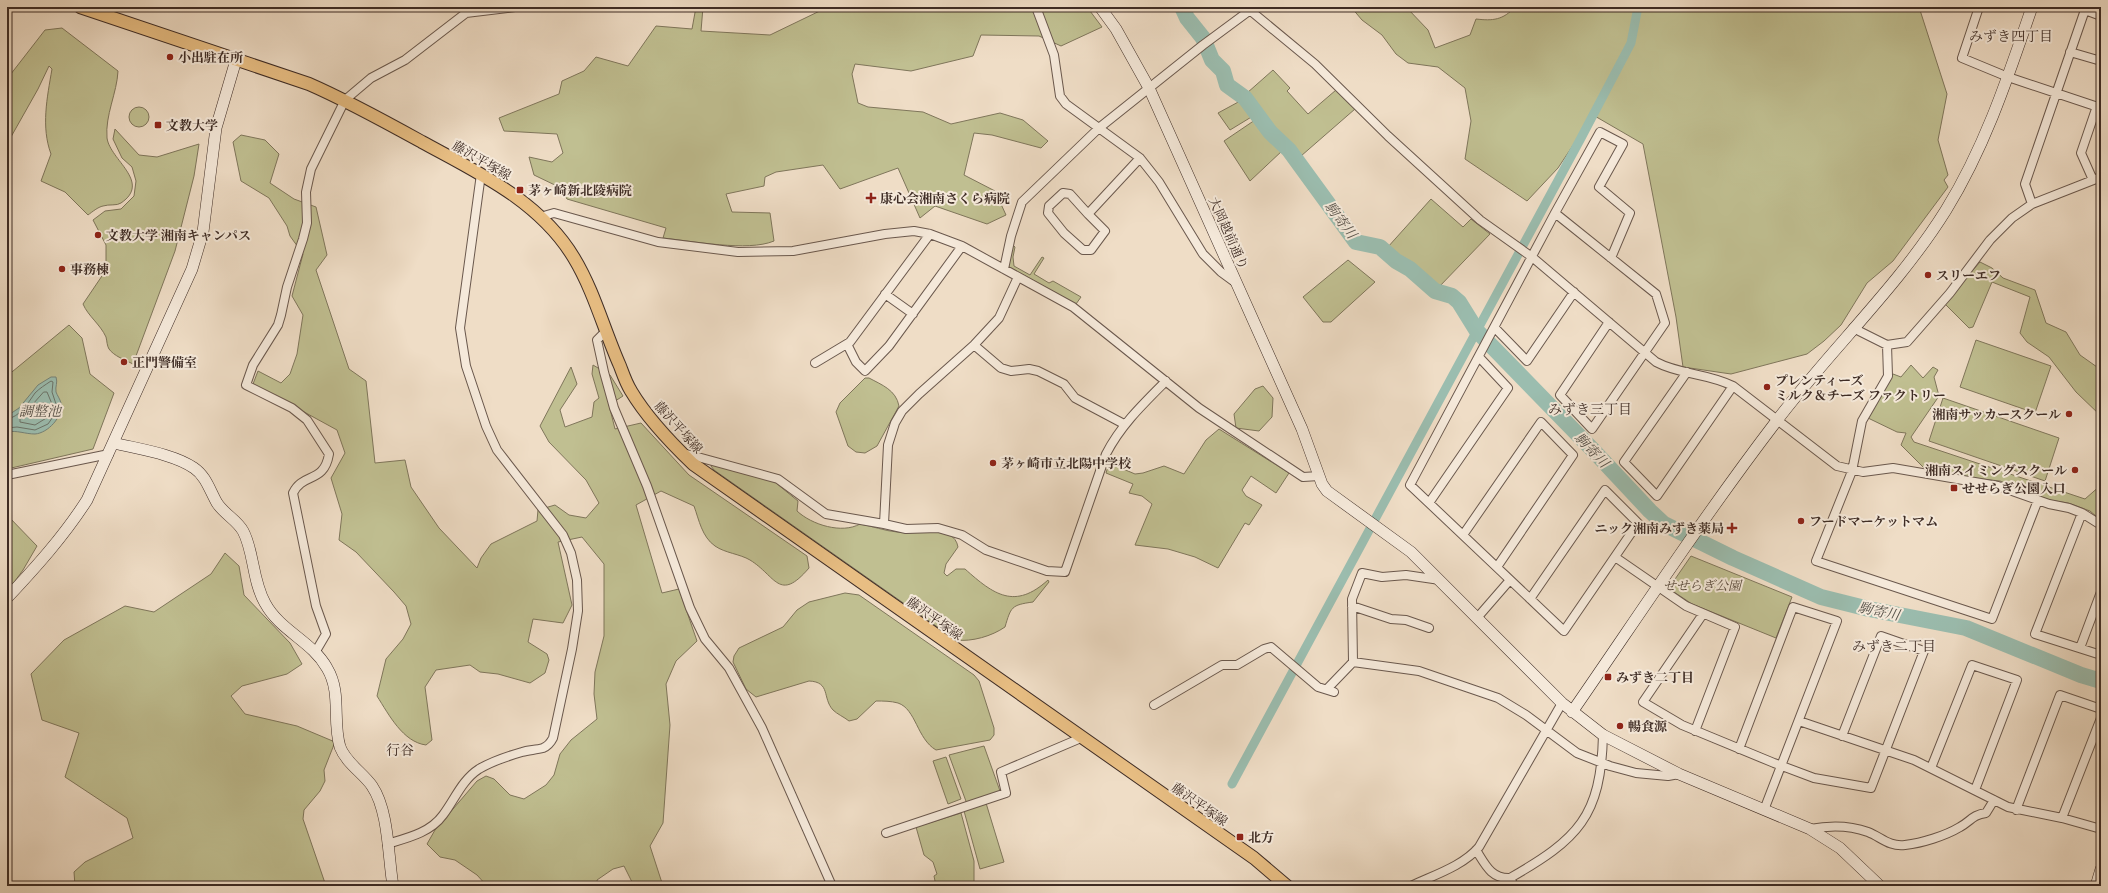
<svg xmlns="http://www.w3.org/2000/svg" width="2108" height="893" viewBox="0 0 2108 893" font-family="'Gentium Book Plus','Noto Serif JP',serif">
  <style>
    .green { fill: #c0bf91; stroke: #7f765b }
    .water { fill: #9bbdaf; stroke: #768378 }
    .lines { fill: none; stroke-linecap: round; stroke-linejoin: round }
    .shore { stroke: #6c746a; stroke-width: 1 }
    .canal { stroke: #9bbdaf; stroke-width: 9 }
    .river { stroke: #9bbdaf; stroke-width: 16 }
    .street-casing { stroke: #6a584d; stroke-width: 10 }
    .secondary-casing { stroke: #3e2c25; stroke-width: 12 }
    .primary-casing { stroke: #3e2c25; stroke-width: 14 }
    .street { stroke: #f5e9da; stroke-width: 8 }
    .secondary { stroke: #f5e9da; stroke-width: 11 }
    .primary { stroke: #e8be83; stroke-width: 12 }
    .poi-dot { fill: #8f2418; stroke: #f5e9da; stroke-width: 1.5 }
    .labels { text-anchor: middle; stroke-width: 4; stroke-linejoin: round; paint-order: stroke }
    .poi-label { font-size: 13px; font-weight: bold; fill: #3e2c25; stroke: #f5e9da; text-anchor: start }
    .street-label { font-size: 13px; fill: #3e2c25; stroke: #f5e9da }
    .park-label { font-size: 13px; font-style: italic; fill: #58493b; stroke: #f5e9da }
    .neighbourhood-label { font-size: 14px; fill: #3e2c25; stroke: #f5e9da }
    .water-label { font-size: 14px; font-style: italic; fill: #555048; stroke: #f5e9da }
  </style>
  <rect width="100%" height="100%" fill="#efddc6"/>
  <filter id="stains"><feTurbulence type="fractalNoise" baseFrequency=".005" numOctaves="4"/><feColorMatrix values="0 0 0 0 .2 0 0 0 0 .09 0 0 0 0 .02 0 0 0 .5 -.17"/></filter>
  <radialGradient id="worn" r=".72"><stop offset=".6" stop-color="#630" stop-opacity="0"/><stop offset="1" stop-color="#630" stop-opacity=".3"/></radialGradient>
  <!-- green -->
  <path class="green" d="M696 7H703L701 31 770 35 828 7H1087L1102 27 1061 46 1039 36 981 35 973 56 911 71 855 64 852 74 858 103 868 107 923 112 951 124 1000 113 1023 120 1048 141 1041 148 992 135 974 133 964 175 995 191 1006 215 987 224 935 206 920 218 898 168 840 189 823 165 776 172 765 177 764 186 726 194 732 212 770 213 774 241C748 252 692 241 663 238L666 228 567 199 559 187 534 175 529 157 552 162 563 153 557 134 504 131 499 118 559 94 562 81 584 71 596 57 628 66 656 26 692 29Z
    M1351 7 1407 8 1428 30 1435 48 1470 35 1476 19C1493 21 1503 20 1515 7H1919L1947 94 1938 140 1948 175 1944 180 1948 187 1893 261 1867 283 1841 325 1824 341 1807 354 1731 374 1683 367 1676 317 1643 144 1593 115 1558 168 1527 201 1465 159 1471 121 1465 88 1438 67 1408 63 1396 54 1382 35 1362 20Z
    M62 28 118 71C117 93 105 115 107 138 110 160 152 182 121 203 117 206 109 204 103 206 98 207 92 212 88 215L65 192 41 181 51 154C41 127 47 98 52 69L49 66 38 89 7 144V79L45 30Z
    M1273 70 1290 88 1287 91 1308 114 1336 90 1355 109 1301 156 1273 128 1247 93Z
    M1242 100 1253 116 1230 130 1218 113Z
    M129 117a10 10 0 1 1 20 0a10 10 0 1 1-20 0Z
    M1255 120 1273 142 1283 150 1250 181 1224 141Z
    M115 129 139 155 157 157 199 144 194 176 175 251 133 364C125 360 114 356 109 349 107 346 107 341 106 337 100 324 88 316 83 304L106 270V245L93 220 105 211 121 209 134 196 136 181 132 167 122 158 113 139Z
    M241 135 265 140 279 154 270 183 294 199 316 207 327 255 316 270 349 369 366 381 375 463 405 460 411 487 439 528 477 568 481 558 491 544 537 521 538 510 555 505 569 515 586 518 599 503 586 480 549 442 540 426 571 367 577 384 560 410 565 427 592 417 594 402 599 398 592 374 593 365 610 375 623 396 609 405 615 429 641 423 689 475 807 556 809 568C779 603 776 576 750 560 740 554 725 553 715 546 702 537 699 520 694 506L661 491 636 505 662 593 679 589 697 641 676 661 666 684 670 725 663 823 650 846 663 886H634L624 866 613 869 597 880 598 886H487L477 875 455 860 440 857 427 844 435 830 477 781 486 776 494 779 510 795 524 799 546 785 554 775 560 754 571 740 597 719 594 694 595 672 604 636V564L582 537 558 542 572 605 563 623 533 619 528 642 547 654 549 660 545 673 530 683 498 674 480 672 470 665 436 670 425 687 432 740 426 745C403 742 389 715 377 696L386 659 403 639 411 624 406 606 394 592 356 552 339 540 342 514 331 478 345 453 337 430 253 384 258 371 281 383 290 374 297 354 303 315 292 296 303 254 290 236 287 226 269 198 241 181 233 142Z
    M1431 199 1463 227 1471 219 1490 234 1438 288 1387 248Z
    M1013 245 1015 247 1013 257 1014 266 1030 275 1042 257 1044 258 1034 274 1049 283 1053 281 1081 297 1076 304 1009 267 1008 264Z
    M1348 260 1375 282 1331 322H1323L1303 297Z
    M1980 262 1992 268 2003 278 2035 290 2046 323 2066 332 2080 355 2097 367H2101V416L2076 392 2049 357 2027 342 2020 333 2030 297 1992 282 1973 327 1969 328 1944 303Z
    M69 325 82 338 90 374 114 393 93 449 7 469V376Z
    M1976 340 2051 366 2035 413 1960 387Z
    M1911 365 1923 378 1933 367 1938 370 1934 377 1939 396 1911 437 1914 442 2085 499 2101 485V513L2097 517 2090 511 2068 503 2049 500 2000 481 1946 475 1925 469 1901 445 1906 433 1897 432 1868 418 1893 374 1901 377Z
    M865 378H869C882 385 896 390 899 406L877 446 865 453 856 452 848 446 836 412 840 403Z
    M1263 386 1273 398 1272 417 1259 431 1236 428 1234 414 1255 389Z
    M1943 398 2059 438 2045 481 1929 441Z
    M1219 429 1289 473 1276 493 1251 476 1242 490 1246 496 1262 505 1249 525 1245 523 1218 568 1195 557 1168 549 1135 545 1152 504 1142 496 1129 493 1133 484 1106 473 1109 463 1135 474 1143 473 1164 466 1184 474 1206 440Z
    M712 462 771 479 798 501 797 511C812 525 842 534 860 524 872 526 885 531 897 532 915 534 954 523 958 547L946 564 944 573 947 576 956 569H965C994 595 1015 610 1048 580L1049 582 1033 602C1011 605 1011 607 1005 627 992 636 972 642 956 640L714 470 711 466Z
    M7 515 37 546 23 570 7 592Z
    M225 553 239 566 244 595 290 643 302 664 287 674 242 686 231 696 245 714 297 726 335 742 324 770 325 781 320 791 304 810 303 819 326 886H75L74 872 85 862 133 838 127 818 65 777 79 733 42 720 31 674 64 640 125 606 154 612 211 574Z
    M1691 556 1792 597 1776 638 1692 604 1671 590V585Z
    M845 593 859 595 974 675 979 681 994 728V735L990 740 936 750C917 739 916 709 898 703 891 701 883 701 876 701L857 719 849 721C844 717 837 714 833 710 822 698 831 682 809 681L756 697 746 689 733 662 734 656 739 648 783 627 797 610 809 602Z
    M984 746 1000 791 967 804 949 755Z
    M946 757 961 799 948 804 933 761Z
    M986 803 1004 862 980 869 964 811Z
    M961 813 974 861V886H936L934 876 937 874 933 862 924 855 916 827Z"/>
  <!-- water -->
  <path class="water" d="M51 377H56C58 383 55 386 56 392 57 395 60 399 61 403 63 417 48 433 35 434 25 434 17 430 7 432V416L19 408 38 385Z"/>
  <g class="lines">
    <!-- shore -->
    <path class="shore" d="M44 392H47L52 404 48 417 35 425 20 422V419Z
      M42 403H45L46 406 41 416 33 418 32 416Z
      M7 419C20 417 28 403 35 393 40 388 45 385 51 381L53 382 52 392 57 407 55 414 48 424 35 430 17 427 7 428"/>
    <!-- canal -->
    <path class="canal" d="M1232 784 1581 138 1631 43 1638 7"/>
    <!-- river -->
    <path class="river" d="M1182 7 1187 18 1203 38 1212 60 1223 71 1227 85 1245 98 1270 132 1289 150 1356 242 1380 247 1396 261 1410 269 1435 291 1452 296 1459 302 1477 331 1591 448 1650 511 1664 524 1733 558 1821 597 1869 609 1966 628 2081 675 2101 681"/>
    <!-- street casing -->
    <g class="street-casing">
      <path id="street" d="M1036 7 1054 55 1060 96 1066 104 1140 158 1159 182 1203 254 1221 272 1236 283
        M1246 7 1315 64 1388 136 1480 220 1532 257 1656 362C1680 375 1708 373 1733 386L1837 466 1863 472 1893 468 1998 486 2049 504 2069 508 2082 513 2101 525
        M1979 7 1962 58 2008 77 2101 108
        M2085 10 2101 16
        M2070 52 2101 61
        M2093 180 2081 153 2097 106
        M2032 204 2025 184 2086 7
        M1555 213 1656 294 1665 323 1592 429 1560 395 1609 322
        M1088 214 1070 194 1063 193 1049 206 1048 213 1064 233 1083 250H1091L1105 231 1088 214 1140 158
        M540 217 554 213 658 242 738 252 793 251 885 234 914 231 930 234 962 246 1073 307 1199 408 1303 477 1319 476
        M1004 269 1011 236 1022 202 1099 128 1203 45 1253 8
        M1018 277 999 318 974 345 919 394 902 411 895 423 888 445 884 524 906 529 938 528 962 535 986 550 1047 571 1065 572 1106 454C1121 425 1143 404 1166 381
        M885 294 913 314
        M1495 328 1527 361 1574 292
        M1853 328 1887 345 1907 342 1950 293 1990 240 2012 218 2032 204 2101 177
        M605 332 597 340 604 372 614 408 647 486 690 608 705 639 729 668 762 728 832 886
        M847 344 856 362 865 371 889 346 962 246
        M974 345 1001 368 1011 371 1029 369 1038 371 1064 384 1075 398 1124 424
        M1887 345 1888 376 1862 421 1852 471 1816 561 1992 619 2038 500
        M815 363 850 342 930 234
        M1687 372 1624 462 1657 496 1733 386
        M683 453 778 479 826 514 884 524
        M7 475 109 454
        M1429 503 1508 388 1479 357
        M2082 513 2035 634 2101 655
        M1463 535 1541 422 1573 455 1497 567
        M1615 557 1686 606 1735 627 1695 731
        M1530 599 1605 490 1638 523 1564 631 1410 485 1555 213 1600 132 1623 144 1599 187 1630 213 1611 258
        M1352 606 1391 619 1406 620 1429 628
        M1703 614 1643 702 1682 725 1774 763 1814 778 1871 788 1924 651 1881 636 1842 736
        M1477 618 1510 580
        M2080 648 2101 592
        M316 651 326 634 316 606 293 493C303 472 324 484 329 454L307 420 292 408 246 385 253 365 278 325 281 315 287 287 303 239 307 223 306 192 311 169 345 100 371 78 405 60 466 13 515 7
        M1353 662 1419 671 1498 698 1526 715 1577 753 1610 766 1636 773 1668 776 1679 774
        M1327 689 1353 662 1352 599 1362 573 1382 577 1406 575 1440 580
        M1154 705 1222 665H1237L1264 649 1271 647 1318 687 1334 692
        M1799 721 1914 760 2008 807 2062 818 2101 829
        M1739 749 1793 607 1837 621 1764 810
        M1931 768 1972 665 2017 680 1975 790
        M2016 810 2060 695 2101 709
        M2062 818 2101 718
        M1810 829C1830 825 1849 825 1868 832 1881 837 1889 847 1905 845 1922 843 1945 836 1960 827 1971 821 1972 815 1986 813L1994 800
        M886 833 1006 793 1001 772 1081 738
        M387 844C407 838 430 833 443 815 455 799 462 780 479 769 491 762 508 756 522 752 528 750 536 750 543 748 548 746 551 742 553 738L572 649 578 611 577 580 571 553 563 535 497 450 486 426 466 366 460 328 481 174
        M1476 850C1485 864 1491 879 1510 878 1578 839 1601 817 1603 735
        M1510 878 1514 886
        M7 884 8 886
        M1411 886C1434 875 1463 866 1479 847L1562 703"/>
    </g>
    <!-- secondary casing -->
    <g class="secondary-casing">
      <path id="secondary" d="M1100 7 1116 29 1149 88 1302 429 1322 484 1327 491 1411 552 1562 703 1603 735 1679 774 1810 829 1840 848 1880 886
        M114 443C138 449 174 454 194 468 206 476 210 491 217 503 224 514 237 520 243 531 254 551 252 580 265 603 280 631 312 641 327 668 342 693 332 720 340 747 346 763 363 773 372 786 389 811 388 857 393 886
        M7 598C36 567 64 536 87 500L192 269 203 232 216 128 236 60
        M1572 712C1639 615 1704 516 1775 423 1830 350 1898 287 1946 210 1985 147 2008 77 2032 7
        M2096 886 2101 869"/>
    </g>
    <!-- primary casing -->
    <g class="primary-casing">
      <path id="primary" d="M80 7 309 84C348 101 384 121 422 142 477 172 540 201 574 258 594 291 604 330 620 366 623 374 626 383 631 391 647 418 670 442 693 464L1254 858 1287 886"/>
    </g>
    <!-- street -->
    <use href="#street" class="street"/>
    <!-- secondary -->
    <use href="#secondary" class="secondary"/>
    <!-- primary -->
    <use href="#primary" class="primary"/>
  </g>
  <!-- markers -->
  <g class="poi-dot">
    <circle cx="170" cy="57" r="4"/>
    <rect x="154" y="121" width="8" height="8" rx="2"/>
    <rect x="516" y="186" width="8" height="8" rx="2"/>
    <path d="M869 192h4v4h4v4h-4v4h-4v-4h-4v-4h4z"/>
    <circle cx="98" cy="235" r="4"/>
    <circle cx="62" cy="269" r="4"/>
    <circle cx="1928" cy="275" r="4"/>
    <circle cx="124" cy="362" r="4"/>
    <circle cx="1767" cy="387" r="4"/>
    <circle cx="2069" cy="414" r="4"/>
    <circle cx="993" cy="463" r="4"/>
    <circle cx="2075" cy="470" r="4"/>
    <rect x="1950" y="484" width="8" height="8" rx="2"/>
    <circle cx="1801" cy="521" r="4"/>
    <path d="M1730 522h4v4h4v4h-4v4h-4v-4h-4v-4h4z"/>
    <rect x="1604" y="673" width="8" height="8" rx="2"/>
    <circle cx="1620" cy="726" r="4"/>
    <rect x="1236" y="833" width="8" height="8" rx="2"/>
  </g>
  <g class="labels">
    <!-- poi labels -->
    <g class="poi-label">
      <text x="178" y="62">小出駐在所</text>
      <text x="166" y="130">文教大学</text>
      <text x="528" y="195">茅ヶ崎新北陵病院</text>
      <text x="880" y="203">康心会湘南さくら病院</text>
      <text x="106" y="240">文教大学 湘南キャンパス</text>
      <text x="70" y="274">事務棟</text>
      <text x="1936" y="280">スリーエフ</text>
      <text x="132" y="367">正門警備室</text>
      <text x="1775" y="385">プレンティーズ<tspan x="1775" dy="15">ミルク＆チーズ ファクトリー</tspan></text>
      <text x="2061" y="419" text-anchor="end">湘南サッカースクール</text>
      <text x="1001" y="468">茅ヶ崎市立北陽中学校</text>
      <text x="2067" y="475" text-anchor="end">湘南スイミングスクール</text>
      <text x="1962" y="493">せせらぎ公園入口</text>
      <text x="1809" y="526">フードマーケットマム</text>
      <text x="1724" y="533" text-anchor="end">ニック湘南みずき薬局</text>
      <text x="1616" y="682">みずき二丁目</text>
      <text x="1628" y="731">暢食源</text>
      <text x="1248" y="842">北方</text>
    </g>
    <!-- street labels -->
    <g class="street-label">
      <text transform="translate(482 160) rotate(30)" y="5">藤沢平塚線</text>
      <text transform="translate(1229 233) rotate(66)" y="5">大岡越前通り</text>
      <text transform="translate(679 427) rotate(48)" y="5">藤沢平塚線</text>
      <text transform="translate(935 618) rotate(35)" y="5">藤沢平塚線</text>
      <text transform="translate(1200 804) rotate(35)" y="5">藤沢平塚線</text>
    </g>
    <!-- park labels -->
    <g class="park-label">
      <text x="1702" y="590">せせらぎ公園</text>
    </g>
    <!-- neighbourhood labels -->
    <g class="neighbourhood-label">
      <text x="2011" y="41">みずき四丁目</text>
      <text x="1590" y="414">みずき三丁目</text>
      <text x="1894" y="651">みずき二丁目</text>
      <text x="400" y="755">行谷</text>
    </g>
    <!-- water labels -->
    <g class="water-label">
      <text transform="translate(1341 220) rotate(53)" y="5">駒寄川</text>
      <text x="40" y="416">調整池</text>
      <text transform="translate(1592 450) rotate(46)" y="5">駒寄川</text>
      <text transform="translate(1879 611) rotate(12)" y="5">駒寄川</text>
    </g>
  </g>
  <!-- margin -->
  <rect width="2108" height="893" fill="none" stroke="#efddc6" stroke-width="24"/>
  <rect x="8" y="8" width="2092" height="877" fill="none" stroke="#3e2c25" stroke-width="2"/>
  <rect x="12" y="12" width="2084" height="869" fill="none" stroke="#3e2c25"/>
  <rect width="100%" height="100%" filter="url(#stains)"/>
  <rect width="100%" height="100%" fill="url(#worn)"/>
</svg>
